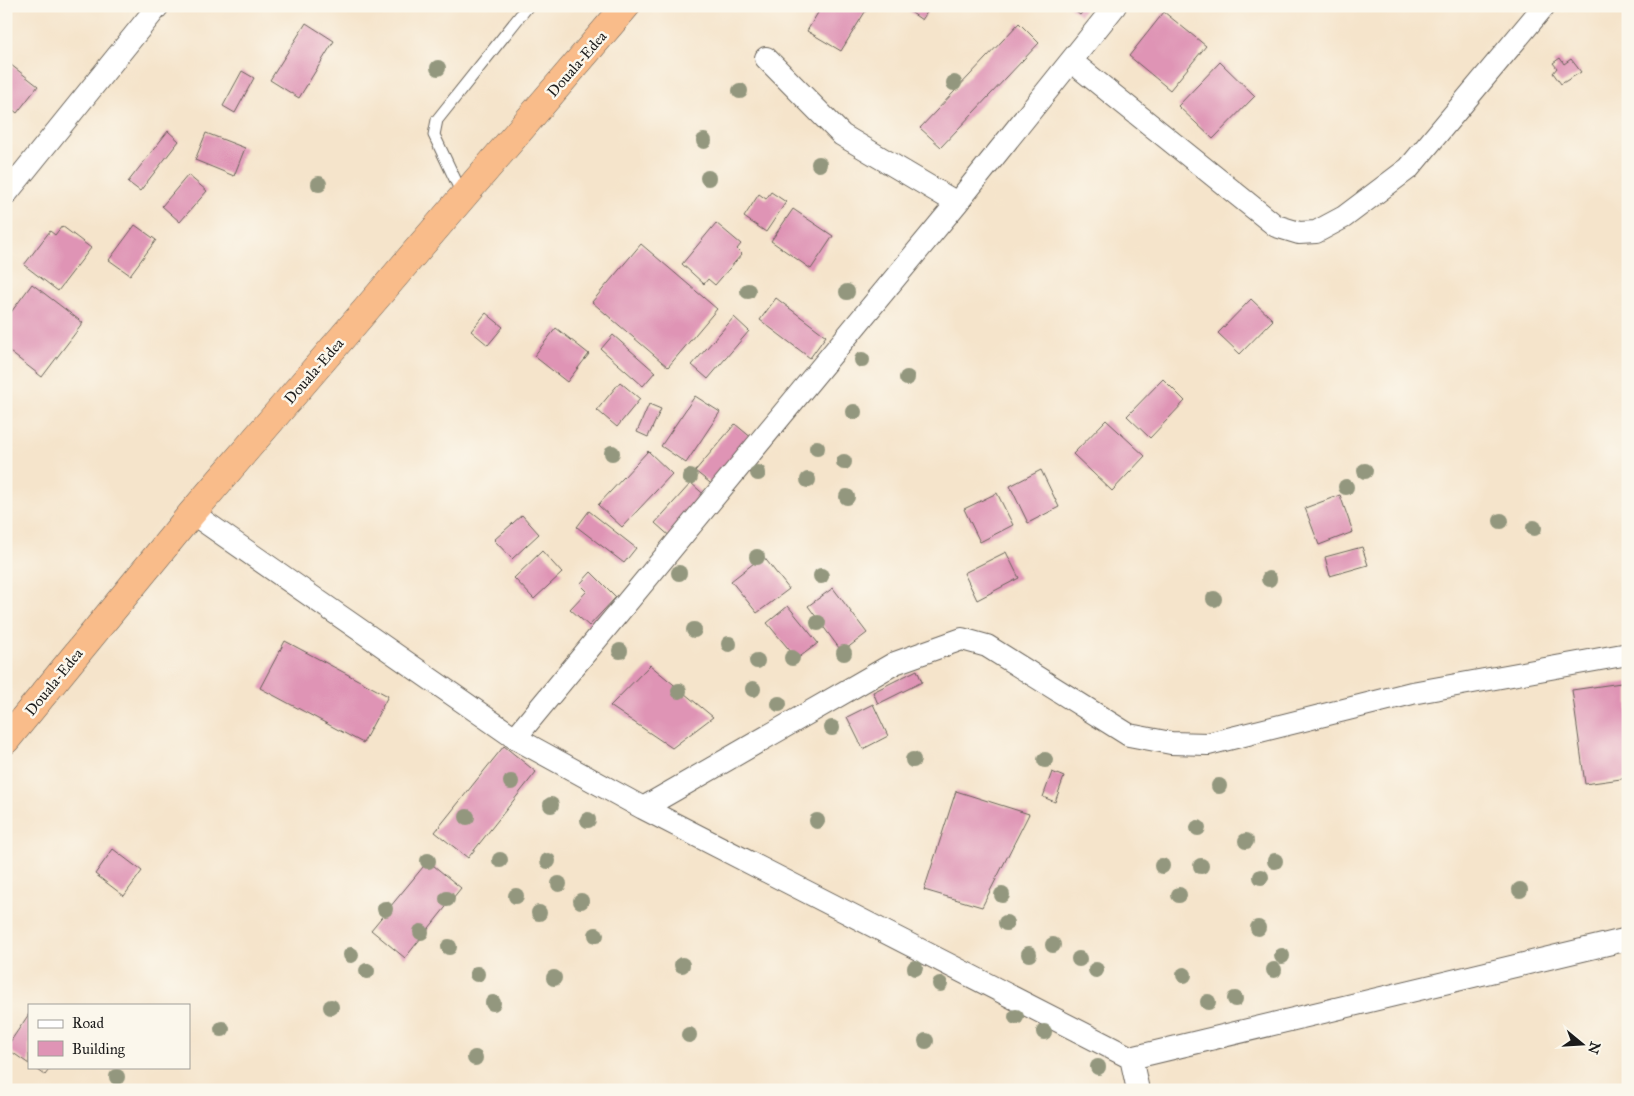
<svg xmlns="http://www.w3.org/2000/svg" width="1634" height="1096" viewBox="0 0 1634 1096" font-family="'IM FELL Great Primer',serif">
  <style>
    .building { fill: #df94b5 }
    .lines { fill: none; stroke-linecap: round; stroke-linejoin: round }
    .lane-casing { stroke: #686259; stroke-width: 13 }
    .street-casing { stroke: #686259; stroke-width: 24 }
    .highway-casing { stroke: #686259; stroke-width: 29 }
    .lane { stroke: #fff; stroke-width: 11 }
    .street { stroke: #fff; stroke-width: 22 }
    .highway { stroke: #f9bc8a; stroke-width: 28 }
    .tree { fill: #93977e }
    .labels { text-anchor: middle; stroke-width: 5; stroke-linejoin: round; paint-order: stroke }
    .street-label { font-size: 15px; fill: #1c1c1c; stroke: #fbf7ec }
  </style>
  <rect width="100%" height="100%" fill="#fbf7ec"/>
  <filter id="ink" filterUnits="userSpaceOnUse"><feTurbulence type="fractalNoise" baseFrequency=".02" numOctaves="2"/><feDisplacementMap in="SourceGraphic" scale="10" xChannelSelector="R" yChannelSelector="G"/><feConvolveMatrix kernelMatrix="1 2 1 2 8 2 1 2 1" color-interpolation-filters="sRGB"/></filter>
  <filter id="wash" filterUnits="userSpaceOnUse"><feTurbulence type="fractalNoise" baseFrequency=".0096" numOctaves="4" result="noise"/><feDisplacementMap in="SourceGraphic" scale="20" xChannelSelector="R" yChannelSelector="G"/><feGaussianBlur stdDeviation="1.12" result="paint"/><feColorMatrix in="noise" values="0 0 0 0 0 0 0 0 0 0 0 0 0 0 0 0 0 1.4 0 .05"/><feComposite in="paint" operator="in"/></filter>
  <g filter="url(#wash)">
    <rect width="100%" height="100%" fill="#f5e4cb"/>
    <g id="blocks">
      <!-- building -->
      <path class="building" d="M822 6 868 7 841 51 807 31Z
        M902 6H931L922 20Z
        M1069 6H1087L1080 15Z
        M1164 12 1206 46 1170 90 1129 56Z
        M306 23 334 41 299 98 270 80Z
        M1019 23 1039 43 941 147 920 128Z
        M1560 58 1564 64 1571 59 1581 72 1561 84 1553 73 1557 68 1553 63Z
        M6 61 38 86 17 113 6 104Z
        M1220 62 1255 96 1213 139 1178 106Z
        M242 71 254 78 235 113 223 106Z
        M168 131 179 141 140 191 128 182Z
        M206 133 245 148 234 176 195 160Z
        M188 175 207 191 180 222 162 206Z
        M771 192 786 202 766 232 744 217 759 194 766 199Z
        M793 209 833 236 811 269 771 241Z
        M716 223 741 244 737 249 742 254 715 285 708 279 704 284 682 264Z
        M135 225 156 240 130 275 109 260Z
        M62 226 91 248 58 291 24 265 50 231 55 235Z
        M641 244 717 309 668 367 592 302Z
        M32 284 83 323 42 377 6 349V319Z
        M776 298 826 336 810 358 760 320Z
        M1251 299 1273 320 1240 354 1218 333Z
        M486 313 503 327 488 345 471 331Z
        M734 317 749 331 708 379 692 365Z
        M556 328 589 354 567 382 534 356Z
        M613 335 655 372 643 386 601 349Z
        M1163 379 1185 401 1150 438 1127 416Z
        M620 382 640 399 617 427 597 410Z
        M695 396 720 412 686 463 661 446Z
        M649 404 661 409 648 437 637 432Z
        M1106 420 1145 456 1112 491 1073 454Z
        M735 424 753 439 714 486 695 471Z
        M648 451 672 474 622 527 598 505Z
        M1041 470 1059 507 1028 523 1010 486Z
        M691 483 708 498 673 539 655 523Z
        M997 493 1013 525 980 542 964 509Z
        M1340 495 1353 532 1319 545 1305 508Z
        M589 511 636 548 624 563 577 527Z
        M522 515 539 534 512 559 494 540Z
        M1362 547 1368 565 1330 576 1325 557Z
        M542 551 562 573 534 599 514 578Z
        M1006 552 1019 578 977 600 964 573Z
        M763 556 789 589 757 613 731 581Z
        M591 572 616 597 589 626 570 609 587 591 580 584Z
        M833 588 867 633 842 652 808 606Z
        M788 606 818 643 797 659 767 623Z
        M285 641 388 696 363 743 260 688Z
        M650 665 713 717 672 748 610 706Z
        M917 670 922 682 878 704 873 692Z
        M1628 682V778L1585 784 1572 690Z
        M873 704 888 736 863 749 847 717Z
        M504 746 536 772 468 858 435 832Z
        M1052 772 1064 777 1055 802 1043 797Z
        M956 791 1029 814 982 907 924 890Z
        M113 849 142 871 124 896 95 874Z
        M428 861 461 888 405 958 371 930Z
        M29 1014V1064L6 1048Z
        M34 1067H51L45 1075Z"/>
    </g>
  </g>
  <g filter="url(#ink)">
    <use href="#blocks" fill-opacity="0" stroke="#686259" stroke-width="1"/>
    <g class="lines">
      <!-- lane casing -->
      <g class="lane-casing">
        <path id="lane" d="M463 196 434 135 437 120 528 6"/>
      </g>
      <!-- street casing -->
      <g class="street-casing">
        <path id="street" d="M766 58 842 135 957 203
          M1071 61 1276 226 1299 233 1316 232 1344 217 1409 168 1544 6
          M6 194 158 6
          M192 513 515 738 643 808 1131 1058 1628 939
          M515 738 957 203 1115 6
          M643 808 895 663 962 639 987 646 1129 735 1171 743 1208 744 1412 693 1628 654
          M1131 1058 1138 1090"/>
      </g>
      <!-- highway casing -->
      <g class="highway-casing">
        <path id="highway" d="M6 740 192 513 626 6"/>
      </g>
      <!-- lane -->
      <use href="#lane" class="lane"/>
      <!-- street -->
      <use href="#street" class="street"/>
      <!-- highway -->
      <use href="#highway" class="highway"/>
    </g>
    <!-- trees -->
    <g class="tree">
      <circle cx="438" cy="68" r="8"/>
      <circle cx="954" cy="83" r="8"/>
      <circle cx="740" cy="91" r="8"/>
      <circle cx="704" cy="141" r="8"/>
      <circle cx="819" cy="164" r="8"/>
      <circle cx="708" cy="178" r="8"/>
      <circle cx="319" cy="184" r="8"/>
      <circle cx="748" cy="291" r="8"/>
      <circle cx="847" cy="292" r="8"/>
      <circle cx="862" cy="360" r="8"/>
      <circle cx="907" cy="378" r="8"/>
      <circle cx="854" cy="412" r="8"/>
      <circle cx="817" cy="448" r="8"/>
      <circle cx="612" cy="453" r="8"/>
      <circle cx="844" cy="462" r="8"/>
      <circle cx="1365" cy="471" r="8"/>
      <circle cx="758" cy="473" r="8"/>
      <circle cx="690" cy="477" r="8"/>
      <circle cx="808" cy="480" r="8"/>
      <circle cx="1346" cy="487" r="8"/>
      <circle cx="847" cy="497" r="8"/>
      <circle cx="1501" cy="521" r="8"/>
      <circle cx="1534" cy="528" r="8"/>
      <circle cx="757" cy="557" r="8"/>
      <circle cx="679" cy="573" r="8"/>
      <circle cx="821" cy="576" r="8"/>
      <circle cx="1269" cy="579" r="8"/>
      <circle cx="1214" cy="599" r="8"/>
      <circle cx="818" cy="623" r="8"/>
      <circle cx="694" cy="630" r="8"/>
      <circle cx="729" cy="644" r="8"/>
      <circle cx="620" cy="651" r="8"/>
      <circle cx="844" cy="653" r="8"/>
      <circle cx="792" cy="658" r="8"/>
      <circle cx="757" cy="661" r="8"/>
      <circle cx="753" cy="689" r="8"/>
      <circle cx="679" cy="691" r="8"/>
      <circle cx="779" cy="704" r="8"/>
      <circle cx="832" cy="728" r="8"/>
      <circle cx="913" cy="760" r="8"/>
      <circle cx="1045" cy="760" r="8"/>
      <circle cx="511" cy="782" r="8"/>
      <circle cx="1219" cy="786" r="8"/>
      <circle cx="551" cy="805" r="8"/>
      <circle cx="467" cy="817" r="8"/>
      <circle cx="588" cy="820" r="8"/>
      <circle cx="817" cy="821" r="8"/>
      <circle cx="1198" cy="828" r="8"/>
      <circle cx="1246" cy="841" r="8"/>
      <circle cx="500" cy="860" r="8"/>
      <circle cx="428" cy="861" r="8"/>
      <circle cx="548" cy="861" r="8"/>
      <circle cx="1275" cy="861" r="8"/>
      <circle cx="1162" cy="866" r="8"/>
      <circle cx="1201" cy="866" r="8"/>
      <circle cx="1261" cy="877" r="8"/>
      <circle cx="559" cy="884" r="8"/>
      <circle cx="1520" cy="890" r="8"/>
      <circle cx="1002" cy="895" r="8"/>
      <circle cx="1179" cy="895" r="8"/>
      <circle cx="516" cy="896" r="8"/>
      <circle cx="447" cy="899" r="8"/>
      <circle cx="581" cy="901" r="8"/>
      <circle cx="385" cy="909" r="8"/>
      <circle cx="539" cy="913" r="8"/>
      <circle cx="1006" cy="923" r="8"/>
      <circle cx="1258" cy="928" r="8"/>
      <circle cx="421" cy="932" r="8"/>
      <circle cx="596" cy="935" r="8"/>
      <circle cx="1053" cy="945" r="8"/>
      <circle cx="449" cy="947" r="8"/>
      <circle cx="1029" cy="954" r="8"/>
      <circle cx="351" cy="955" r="8"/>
      <circle cx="1282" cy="956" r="8"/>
      <circle cx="1079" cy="959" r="8"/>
      <circle cx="682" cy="965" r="8"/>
      <circle cx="915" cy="968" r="8"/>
      <circle cx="1096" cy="970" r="8"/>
      <circle cx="1274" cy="970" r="8"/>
      <circle cx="367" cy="971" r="8"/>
      <circle cx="477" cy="974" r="8"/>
      <circle cx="1184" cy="975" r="8"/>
      <circle cx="554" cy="978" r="8"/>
      <circle cx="940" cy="984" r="8"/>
      <circle cx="1235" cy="999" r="8"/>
      <circle cx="1208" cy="1002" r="8"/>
      <circle cx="493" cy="1003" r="8"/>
      <circle cx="331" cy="1007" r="8"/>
      <circle cx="1016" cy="1017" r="8"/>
      <circle cx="222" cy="1029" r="8"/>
      <circle cx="1044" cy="1032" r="8"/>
      <circle cx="689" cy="1035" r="8"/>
      <circle cx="926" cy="1041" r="8"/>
      <circle cx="475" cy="1058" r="8"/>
      <circle cx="1098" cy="1067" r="8"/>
      <circle cx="117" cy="1077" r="8"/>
    </g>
  </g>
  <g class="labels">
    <!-- street labels -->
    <g class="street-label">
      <text transform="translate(577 64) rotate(-49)" y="5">Douala-Edea</text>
      <text transform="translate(314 371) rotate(-49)" y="5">Douala-Edea</text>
      <text transform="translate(54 682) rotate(-51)" y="5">Douala-Edea</text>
    </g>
  </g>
  <!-- margin -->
  <rect width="1634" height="1096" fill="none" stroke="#fbf7ec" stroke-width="25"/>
  <!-- legend -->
  <rect x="28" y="1004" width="162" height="65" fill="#fbf7ec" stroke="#a29f99"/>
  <rect x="38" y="1020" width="25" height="8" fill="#ffffff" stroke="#a29f99"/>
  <text x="72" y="1028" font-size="15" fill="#1c1c1c">Road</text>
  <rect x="38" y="1041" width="25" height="15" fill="#df94b5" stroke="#a29f99"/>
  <text x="72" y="1054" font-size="15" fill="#1c1c1c">Building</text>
  <!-- north arrow -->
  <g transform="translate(1582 1044) rotate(108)" stroke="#fbf7ec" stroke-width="4" paint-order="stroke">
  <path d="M0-4L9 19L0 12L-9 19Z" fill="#1c1c1c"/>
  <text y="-8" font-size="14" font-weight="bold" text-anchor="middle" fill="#1c1c1c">N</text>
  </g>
</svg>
